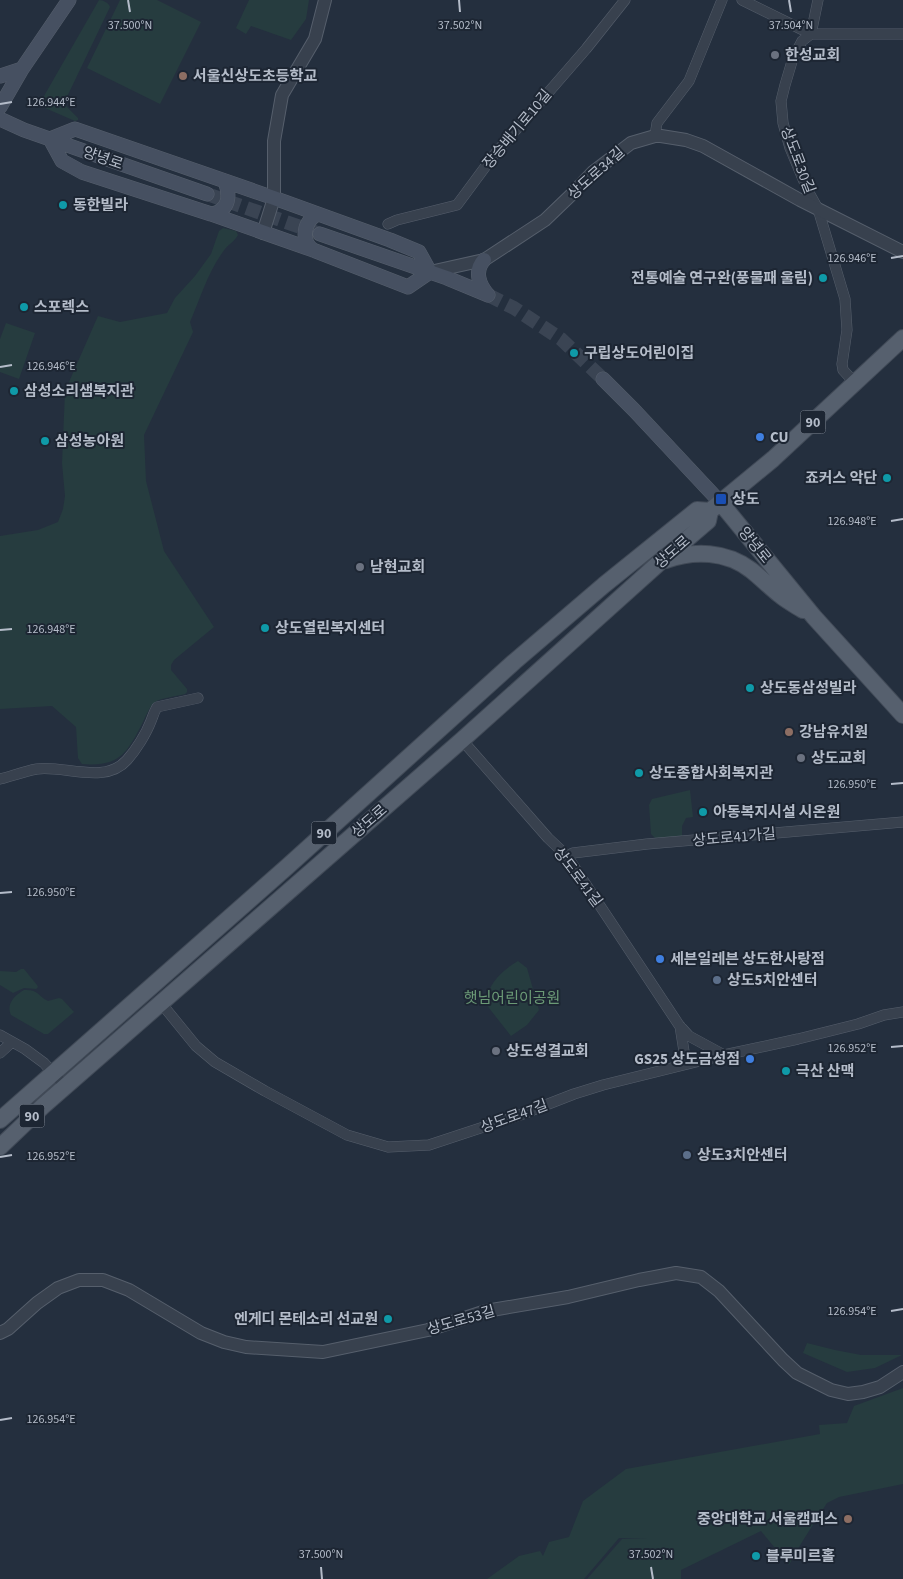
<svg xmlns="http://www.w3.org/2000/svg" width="903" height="1579" viewBox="0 0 903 1579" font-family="'Source Sans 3','Noto Sans KR',sans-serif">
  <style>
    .green { fill: #263c3f }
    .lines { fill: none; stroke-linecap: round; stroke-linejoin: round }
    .secondary-tunnel { stroke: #3a4453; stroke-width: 14; stroke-dasharray: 14 7; stroke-linecap: butt }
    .minor-casing { stroke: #565f6c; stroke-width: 11 }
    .tertiary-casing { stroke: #565f6c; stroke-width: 14 }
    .secondary-casing { stroke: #565f6c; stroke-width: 15 }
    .primary-casing { stroke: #414a57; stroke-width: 18 }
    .minor { stroke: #38414e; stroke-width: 10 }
    .tertiary { stroke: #38414e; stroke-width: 12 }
    .secondary { stroke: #465061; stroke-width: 14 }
    .primary { stroke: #56606e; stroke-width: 16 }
    .ticks { fill: none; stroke: #b4bcc9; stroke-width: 2 }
    .worship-dot { fill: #6b7280; stroke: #1d2633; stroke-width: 2 }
    .education-dot { fill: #8d6e63; stroke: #1d2633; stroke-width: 2 }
    .culture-dot { fill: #0f9aa8; stroke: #1d2633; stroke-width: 2 }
    .shop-dot { fill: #3f7fe0; stroke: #1d2633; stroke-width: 2 }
    .transit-dot { fill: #1a4fb4; stroke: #1d2633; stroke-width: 2 }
    .service-dot { fill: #5c6f8a; stroke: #1d2633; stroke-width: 2 }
    .labels { text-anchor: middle; stroke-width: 4; stroke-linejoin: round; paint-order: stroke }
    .shield { fill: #1d2633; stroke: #878f9c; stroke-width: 1 }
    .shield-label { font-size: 14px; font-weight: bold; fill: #b4bcc9 }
    .poi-label { font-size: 15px; font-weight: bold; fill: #b4bcc9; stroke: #1d2633; text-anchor: start }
    .street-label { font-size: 15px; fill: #b4bcc9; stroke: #1d2633 }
    .park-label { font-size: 15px; fill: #6b9a76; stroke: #1d2633 }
    .ticks-label { font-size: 12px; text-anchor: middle; fill: #b4bcc9; stroke: #1d2633; stroke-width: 4; stroke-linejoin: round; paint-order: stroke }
  </style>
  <rect width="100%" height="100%" fill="#242f3e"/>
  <!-- green -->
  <path class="green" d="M99 0C103 0 109 3 110 7L65 101V105L78 118V120L75 121 45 108 43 102 44 96Z
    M120 0H157L201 22 160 104 87 68Z
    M249 0H309L306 19 291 40 251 26 246 34 236 28Z
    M223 228 236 231 238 235C235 241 229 244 225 249 208 271 201 297 190 322L193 332 144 435 146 481 164 551 214 627 174 660 171 665V670L187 689V692L185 694C178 696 161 698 155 702 149 707 146 716 143 722 127 753 120 767 82 764L78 758 76 727 52 706 0 709V536L38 530 58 522 63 509 65 496 62 463 65 391 98 316 120 322 167 313 175 298 195 276 211 254 219 231Z
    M6 323 35 333 19 379 0 372V339Z
    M690 790 693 817 686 818 682 826V836L656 839 651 834 649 805 652 799Z
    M518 961 527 968 539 1010 527 1025 511 1036 485 1003C489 983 501 971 518 961Z
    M21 969H24L37 985 38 987 36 989 24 988 13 993 0 985V971L16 972Z
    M24 990C38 989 38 996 48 1001L59 998 62 999 74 1012 48 1034H44L11 1015C6 1004 14 996 24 990Z
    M807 1343 835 1350 861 1355H902L875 1368 847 1372 803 1353Z
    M903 1388V1484L839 1497 827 1503 802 1542 789 1565 761 1531 681 1570V1579H587L622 1539H647L619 1538 584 1579H487L519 1556 540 1551 543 1556 549 1542 569 1537 583 1501 626 1469 820 1434 819 1425 847 1423 854 1406Z"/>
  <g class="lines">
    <!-- secondary-tunnel -->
    <path class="secondary-tunnel" d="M207 194 320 234
      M488 295 514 308 561 339 603 379"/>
    <!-- minor casing -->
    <g class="minor-casing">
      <path id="minor" d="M742 0 811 34H903
        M818 0 811 34 802 41 793 58 785 85 781 101 783 123 790 148 808 191 818 209 845 299 847 330 842 364 843 370 855 383
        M655 136 657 123 689 81 722 0
        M388 224 397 220 457 205 494 155 586 49 625 0
        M462 740 548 838 567 856 679 1025 689 1036 724 1055
        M0 779C12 776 25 771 37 769 64 765 105 785 127 760 136 750 146 734 151 721 153 716 154 712 157 707L198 698
        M567 856 573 853 647 844 903 822
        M161 1003 196 1046 215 1062 265 1091 347 1135 388 1147 429 1145 520 1115 574 1094 603 1085 724 1055 798 1039 858 1024 884 1015 903 1012
        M680 1026 686 1064
        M0 1035 25 1049 44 1063 66 1087
        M0 1053 12 1042"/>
    </g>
    <!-- tertiary casing -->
    <g class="tertiary-casing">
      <path id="tertiary" d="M263 233 274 198V141L282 95 315 39 325 0
        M430 272 484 260 545 220 571 195 593 172 631 143 655 136H661L686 140 703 146 800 200 903 252
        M0 1333 8 1329 37 1303 58 1288 79 1280H103L129 1290 201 1333 224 1342 246 1347 323 1352 428 1330 486 1311 568 1297 639 1280 676 1273 701 1277 719 1291 783 1360 797 1373 831 1390 848 1394 863 1392 880 1387 903 1372"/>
    </g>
    <!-- secondary casing -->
    <g class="secondary-casing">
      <path id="secondary" d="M0 76 22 69
        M0 107 22 69 69 0
        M0 119 24 130 207 194
        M75 129 274 198 390 240 419 252 430 272 408 287 313 250 211 214 82 172 62 161 50 139Z
        M213 214C230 209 230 195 225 181
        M320 234 447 278 488 295
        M313 250C300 241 304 220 318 214
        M484 260C474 271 479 285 488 295
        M603 379 634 410 720 502"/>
    </g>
    <!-- primary casing -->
    <g class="primary-casing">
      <path id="primary" d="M720 502 814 617 903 715
        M666 560C694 550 726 551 751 570 761 578 770 587 780 595 787 601 795 605 803 610
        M0 1120 288 866 514 662 604 585 697 510 710 511 773 459 903 338
        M0 1147 43 1106 462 740 659 563 708 521 710 511"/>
    </g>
    <!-- minor -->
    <use href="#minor" class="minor"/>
    <!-- tertiary -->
    <use href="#tertiary" class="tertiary"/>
    <!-- secondary -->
    <use href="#secondary" class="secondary"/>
    <!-- primary -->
    <use href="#primary" class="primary"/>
  </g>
  <!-- ticks -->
  <path class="ticks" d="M128 0 130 12M459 0 460 12M789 0 791 12M0 104 12 102M891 258 903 256M0 367 12 365M891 521 903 519M0 630 12 629M891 784 903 783M0 893 12 892M891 1047 903 1046M0 1157 12 1155M891 1311 903 1309M0 1420 12 1418M321 1567 322 1579M651 1567 653 1579"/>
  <!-- markers -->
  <g class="worship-dot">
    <circle cx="775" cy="55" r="5"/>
    <circle cx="360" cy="567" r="5"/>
    <circle cx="801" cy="758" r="5"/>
    <circle cx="496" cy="1051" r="5"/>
  </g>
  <g class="education-dot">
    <circle cx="183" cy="76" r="5"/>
    <circle cx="789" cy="732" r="5"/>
    <circle cx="848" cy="1519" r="5"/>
  </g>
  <g class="culture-dot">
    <circle cx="63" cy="205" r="5"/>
    <circle cx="823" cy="278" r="5"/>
    <circle cx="24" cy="307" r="5"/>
    <circle cx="574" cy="353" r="5"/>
    <circle cx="14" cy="391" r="5"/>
    <circle cx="45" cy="441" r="5"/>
    <circle cx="887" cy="478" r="5"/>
    <circle cx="265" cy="628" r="5"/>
    <circle cx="750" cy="688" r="5"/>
    <circle cx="639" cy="773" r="5"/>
    <circle cx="703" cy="812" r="5"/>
    <circle cx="786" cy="1071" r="5"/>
    <circle cx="388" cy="1319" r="5"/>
    <circle cx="756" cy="1556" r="5"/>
  </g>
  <g class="shop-dot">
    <circle cx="760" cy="437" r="5"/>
    <circle cx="660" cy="959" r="5"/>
    <circle cx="750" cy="1059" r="5"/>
  </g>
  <rect class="transit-dot" x="715" y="493" width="12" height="12" rx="2.5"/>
  <g class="service-dot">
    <circle cx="717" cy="980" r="5"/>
    <circle cx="687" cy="1155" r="5"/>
  </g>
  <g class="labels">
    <!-- shield labels -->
    <g class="shield">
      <rect x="800.5" y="410.5" width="25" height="23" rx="4"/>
      <rect x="311.5" y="821.5" width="25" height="23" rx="4"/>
      <rect x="19.5" y="1104.5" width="25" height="23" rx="4"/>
    </g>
    <g class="shield-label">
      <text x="813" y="427">90</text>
      <text x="324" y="838">90</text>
      <text x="32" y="1121">90</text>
    </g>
    <!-- poi labels -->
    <g class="poi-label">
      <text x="785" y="60">한성교회</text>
      <text x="193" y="81">서울신상도초등학교</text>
      <text x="73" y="210">동한빌라</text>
      <text x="813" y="283" text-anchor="end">전통예술 연구완(풍물패 울림)</text>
      <text x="34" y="312">스포렉스</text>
      <text x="584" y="358">구립상도어린이집</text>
      <text x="24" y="396">삼성소리샘복지관</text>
      <text x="770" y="442">CU</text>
      <text x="55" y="446">삼성농아원</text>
      <text x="877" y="483" text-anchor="end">죠커스 악단</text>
      <text x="732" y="504">상도</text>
      <text x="370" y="572">남현교회</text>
      <text x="275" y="633">상도열린복지센터</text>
      <text x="760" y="693">상도동삼성빌라</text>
      <text x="799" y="737">강남유치원</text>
      <text x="811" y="763">상도교회</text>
      <text x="649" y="778">상도종합사회복지관</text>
      <text x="713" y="817">아동복지시설 시온원</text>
      <text x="670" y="964">세븐일레븐 상도한사랑점</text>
      <text x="727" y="985">상도5치안센터</text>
      <text x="506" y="1056">상도성결교회</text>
      <text x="740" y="1064" text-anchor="end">GS25 상도금성점</text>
      <text x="796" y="1076">극산 산맥</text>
      <text x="697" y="1160">상도3치안센터</text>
      <text x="378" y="1324" text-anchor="end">엔게디 몬테소리 선교원</text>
      <text x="838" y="1524" text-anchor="end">중앙대학교 서울캠퍼스</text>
      <text x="766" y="1561">블루미르홀</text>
    </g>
    <!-- street labels -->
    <g class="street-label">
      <text transform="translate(517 129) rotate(-50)" y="5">장승배기로10길</text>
      <text transform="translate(103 158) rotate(19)" y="5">양녕로</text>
      <text transform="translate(798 160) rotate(69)" y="5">상도로30길</text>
      <text transform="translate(596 173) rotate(-42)" y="5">상도로34길</text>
      <text transform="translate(755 545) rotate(51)" y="5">양녕로</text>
      <text transform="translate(672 552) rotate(-41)" y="5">상도로</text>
      <text transform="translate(369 821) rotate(-41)" y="5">상도로</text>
      <text transform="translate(734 837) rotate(-5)" y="5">상도로41가길</text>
      <text transform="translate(578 877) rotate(53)" y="5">상도로41길</text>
      <text transform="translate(514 1116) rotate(-20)" y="5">상도로47길</text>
      <text transform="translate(461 1320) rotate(-16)" y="5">상도로53길</text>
    </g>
    <!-- park labels -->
    <g class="park-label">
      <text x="512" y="1003">햇님어린이공원</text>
    </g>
  </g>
  <g class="ticks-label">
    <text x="130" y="29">37.500°N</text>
    <text x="460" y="29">37.502°N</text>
    <text x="791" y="29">37.504°N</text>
    <text x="51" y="106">126.944°E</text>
    <text x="852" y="262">126.946°E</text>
    <text x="51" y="370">126.946°E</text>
    <text x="852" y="525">126.948°E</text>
    <text x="51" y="633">126.948°E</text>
    <text x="852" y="788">126.950°E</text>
    <text x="51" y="896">126.950°E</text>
    <text x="852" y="1052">126.952°E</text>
    <text x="51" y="1160">126.952°E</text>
    <text x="852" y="1315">126.954°E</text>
    <text x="51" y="1423">126.954°E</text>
    <text x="321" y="1558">37.500°N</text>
    <text x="651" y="1558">37.502°N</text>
  </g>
</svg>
